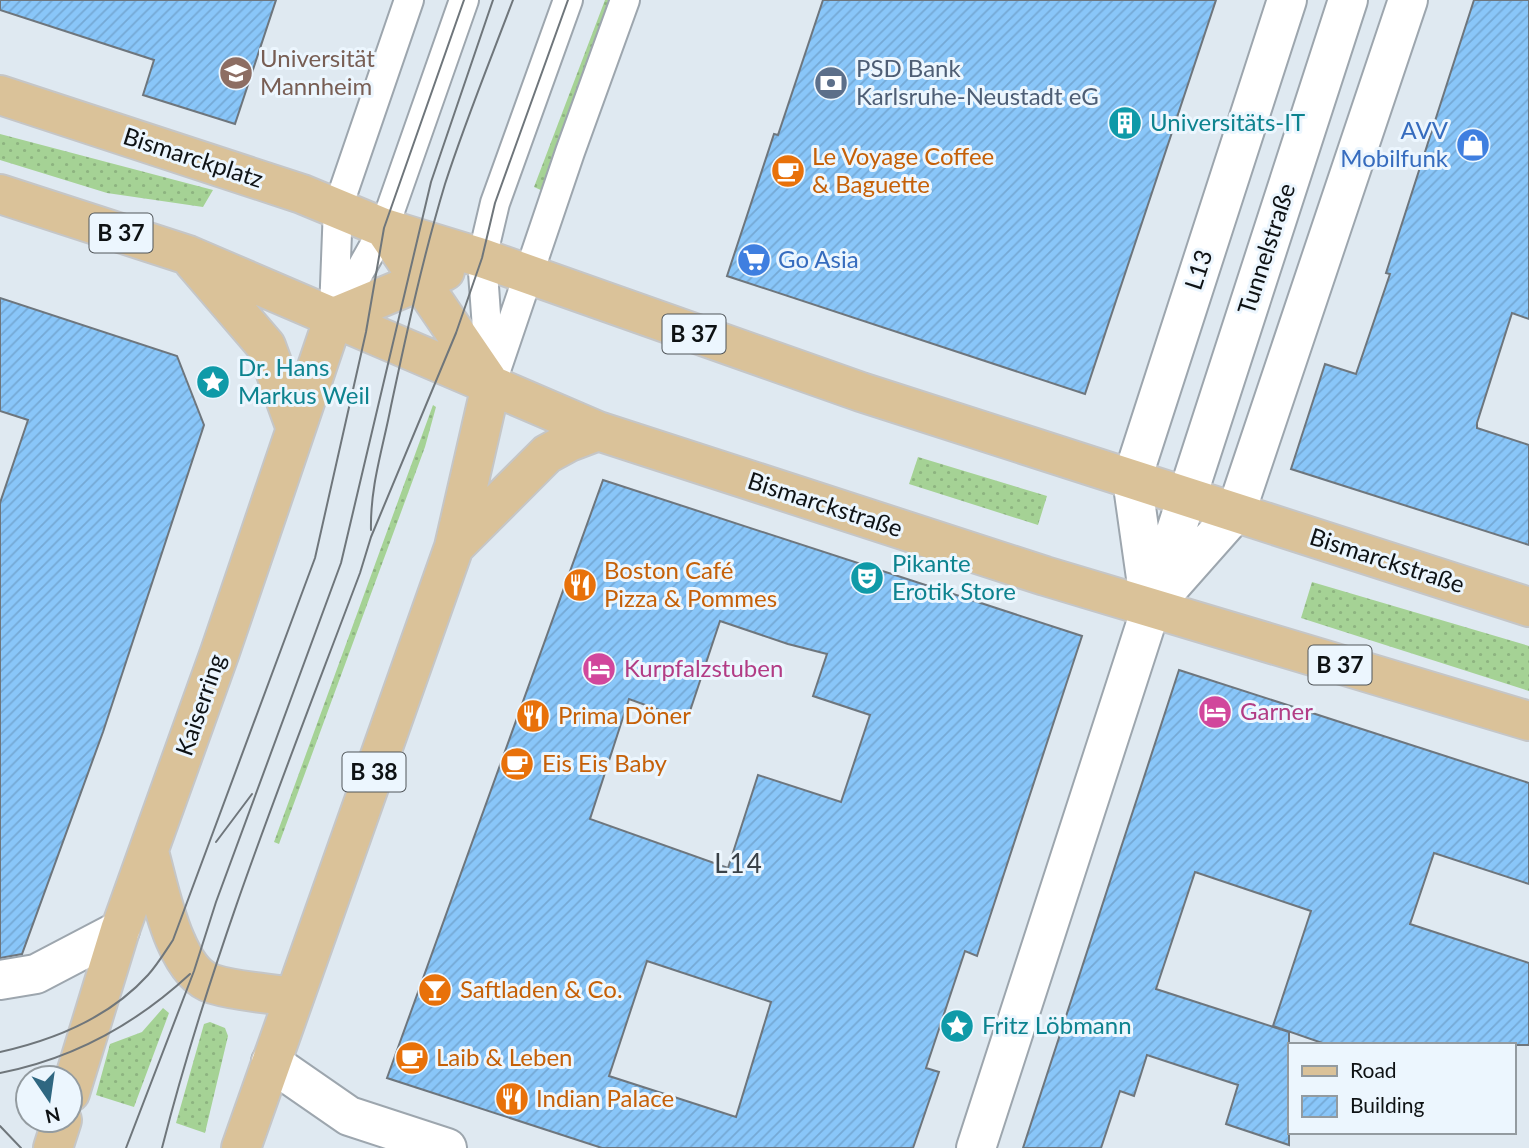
<svg xmlns="http://www.w3.org/2000/svg" width="1529" height="1148" viewBox="0 0 1529 1148" font-family="Lato,sans-serif">
  <style>
    .grass { fill: url(#grass-dots) }
    .building { fill: url(#building-hatch); stroke: #6e767d; stroke-width: 2; fill-rule: evenodd }
    .lines { fill: none; stroke-linecap: round; stroke-linejoin: round }
    .lane-casing { stroke: #9da6ae; stroke-width: 32 }
    .street-casing { stroke: #9da6ae; stroke-width: 42 }
    .secondary-casing { stroke: #9da6ae; stroke-width: 42 }
    .primary-casing { stroke: #c5c6c7; stroke-width: 42 }
    .lane { stroke: #fff; stroke-width: 28 }
    .street { stroke: #fff; stroke-width: 38 }
    .secondary { stroke: #fff; stroke-width: 38 }
    .primary { stroke: #dac299; stroke-width: 38 }
    .tram { stroke: #6f767b; stroke-width: 2 }
    .labels { text-anchor: middle; stroke-width: 6; stroke-linejoin: round; paint-order: stroke }
    .shield { fill: #ecf6fe; stroke: #51565a; stroke-width: 2 }
    .shield-label { font-size: 23px; font-weight: bold; fill: #0e1214 }
    .education-label { font-size: 24px; fill: #785e54; stroke: #ecf6fe; text-anchor: start }
    .service-label { font-size: 24px; fill: #4e5e75; stroke: #ecf6fe; text-anchor: start }
    .culture-label { font-size: 24px; fill: #0d838f; stroke: #ecf6fe; text-anchor: start }
    .shop-label { font-size: 24px; fill: #366cbe; stroke: #ecf6fe; text-anchor: end }
    .food-label { font-size: 24px; fill: #c56008; stroke: #ecf6fe; text-anchor: start }
    .street-label { font-size: 24px; fill: #0e1214; stroke: #ecf6fe }
    .hotel-label { font-size: 24px; fill: #b23c85; stroke: #ecf6fe; text-anchor: start }
    .neighbourhood-label { font-size: 26px; letter-spacing: 2px; fill: #3a4248; stroke: #ecf6fe }
  </style>
  <defs>
    <pattern id="grass-dots" width="8" height="8" patternUnits="userSpaceOnUse" patternTransform="scale(1.75)"><rect width="8" height="8" fill="#a5d295"/><path d="M2 2h.1M6 6h.1" fill="none" stroke="#8db380" stroke-width="1.8" stroke-linecap="round"/></pattern>
    <pattern id="building-hatch" width="6" height="6" patternUnits="userSpaceOnUse" patternTransform="scale(1.75)"><rect width="6" height="6" fill="#89c6f9"/><path d="M-1 1l2-2M0 6l6-6M5 7l2-2" fill="none" stroke="#75a9d5"/></pattern>
  </defs>
  <rect width="100%" height="100%" fill="#dfe9f1"/>
  <!-- grass -->
  <path class="grass" d="M605 0H615L543 191 534 187Z
    M0 134 213 190 203 207 107 193 0 160Z
    M433 405 436 407 425 447 279 844 274 842Z
    M918 457 1047 496 1038 525 909 484Z
    M1312 582 1529 646V691L1301 618Z
    M163 1008 169 1013 134 1107 96 1095 110 1044 142 1032Z
    M210 1022 225 1028 228 1036 205 1133 176 1123 204 1024Z"/>
  <!-- building -->
  <path class="building" d="M0 0H276L235 124 143 95 154 60 0 10Z
    M823 0H1216L1085 394 727 276 774 134 778 135Z
    M1474 0H1529V319L1512 313 1477 423V428L1529 445V545L1291 469 1325 364 1356 374 1390 274 1386 273Z
    M0 298 177 356 204 425 103 732 22 954 0 958V503L28 420 0 411Z
    M603 480 1082 636 977 956 965 951 926 1068 939 1072 913 1148H602L387 1078ZM720 621 788 644 827 654 813 696 870 715 841 802 758 775 728 868 590 819 629 699 687 720ZM647 961 771 1002 736 1117 609 1076Z
    M1179 670 1529 783V884L1434 853 1410 924 1529 963V1045H1328L1273 1026 1311 911 1195 872 1156 989 1289 1032V1145L1226 1124 1238 1085 1147 1055 1134 1096 1120 1091 1101 1148H1023Z"/>
  <g class="lines">
    <!-- lane casing -->
    <g class="lane-casing">
      <path id="lane" d="M334 311 338 207 409 0
        M334 317 384 228 464 0
        M490 371 482 258 495 203 568 0
        M491 385 570 152 625 0"/>
    </g>
    <!-- street casing -->
    <g class="street-casing">
      <path id="street" d="M1149 599 1132 479 1287 0
        M1159 599 1236 512 1408 0
        M271 1062 349 1116 447 1148
        M976 1148 1348 0"/>
    </g>
    <!-- secondary casing -->
    <g class="secondary-casing">
      <path id="secondary" d="M0 980 36 974 120 930"/>
    </g>
    <!-- primary casing -->
    <g class="primary-casing">
      <path id="primary" d="M0 95 302 194 384 228 482 258 861 392 1529 607
        M0 194 188 255 598 431 1045 576 1529 721
        M384 228 491 385
        M193 261 266 346 295 426
        M334 317 445 271
        M454 547 547 454 569 442 598 431
        M149 852C159 887 174 973 213 984 239 992 268 993 294 997
        M70 1093 120 930 220 652 334 317
        M53 1148 62 1120
        M241 1148 454 547 491 385"/>
    </g>
    <!-- lane -->
    <use href="#lane" class="lane"/>
    <!-- street -->
    <use href="#street" class="street"/>
    <!-- secondary -->
    <use href="#secondary" class="secondary"/>
    <!-- primary -->
    <use href="#primary" class="primary"/>
    <!-- tram -->
    <path class="tram" d="M371 530C370 486 383 448 391 406 407 331 423 257 445 184 465 122 490 61 513 0
      M216 842 252 794
      M0 1052C54 1040 110 1017 148 975 157 965 165 952 173 940L315 558 366 332 384 228 464 0
      M0 1073C72 1059 136 1024 190 974
      M0 1126 21 1148
      M126 1148 194 971 216 902 341 563 431 182 493 0
      M162 1148C212 952 289 762 360 573L371 537 456 333 482 258 495 203 568 0"/>
  </g>
  <!-- icons -->
  <defs>
    <g id="university-disc" transform="scale(1.75)"><circle r="9.5" fill="#8d6e63" stroke="#ecf6fe"/><path d="M0-5L7-2L0 1L-7-2ZM-4 1L0 2.5L4 1V4Q0 6-4 4Z" fill="#fff"/></g>
    <g id="bank-disc" transform="scale(1.75)"><circle r="9.5" fill="#5c6f8a" stroke="#ecf6fe"/><path d="M-6-4H6V4H-6ZM0-2.3a2.3 2.3 0 1 0 0 4.6a2.3 2.3 0 1 0 0-4.6Z" fill="#fff"/></g>
    <g id="building-disc" transform="scale(1.75)"><circle r="9.5" fill="#0f9aa8" stroke="#ecf6fe"/><path d="M-4-6H4V6H1V3H-1V6H-4ZM-2.5-4.3h1.7v1.8h-1.7ZM.8-4.3h1.7v1.8H.8ZM-2.5-1h1.7V.8h-1.7ZM.8-1h1.7V.8H.8Z" fill="#fff"/></g>
    <g id="shop-disc" transform="scale(1.75)"><circle r="9.5" fill="#3f7fe0" stroke="#ecf6fe"/><path d="M-5-2.5h2.3a2.7 3.5 0 0 1 5.4 0H5L5.5 6h-11ZM-1.5-2.5h3a1.5 2.3 0 0 0-3 0Z" fill="#fff"/></g>
    <g id="cafe-disc" transform="scale(1.75)"><circle r="9.5" fill="#e8710a" stroke="#ecf6fe"/><path d="M-5.5-4.5H6V0H3Q3 3.5 0 3.5H-2.5Q-5.5 3.5-5.5 0ZM3-3.2v2h1.7v-2ZM-6 4.5H4V6H-6Z" fill="#fff"/></g>
    <g id="supermarket-disc" transform="scale(1.75)"><circle r="9.5" fill="#3f7fe0" stroke="#ecf6fe"/><path d="M-6-5.5h2.5l.6 2H6L4.5 2H-2.5L-4.4-4H-6ZM-1.5 3.2a1.3 1.3 0 1 0 .1 0ZM3 3.2a1.3 1.3 0 1 0 .1 0Z" fill="#fff"/></g>
    <g id="sight-disc" transform="scale(1.75)"><circle r="9.5" fill="#0f9aa8" stroke="#ecf6fe"/><path d="M0-6L1.8-2.2L6-1.7L2.9 1.2L3.7 5.4L0 3.3L-3.7 5.4L-2.9 1.2L-6-1.7L-1.8-2.2Z" fill="#fff"/></g>
    <g id="theatre-disc" transform="scale(1.75)"><circle r="9.5" fill="#0f9aa8" stroke="#ecf6fe"/><path d="M-5-5.5Q0-4 5-5.5V0Q5 5 0 6Q-5 5-5 0ZM-3.3-2.5H-1v1.5H-3.3ZM1-2.5H3.3v1.5H1ZM-2.8 1Q0 5.5 2.8 1Z" fill="#fff"/></g>
    <g id="restaurant-disc" transform="scale(1.75)"><circle r="9.5" fill="#e8710a" stroke="#ecf6fe"/><path d="M-5-6h1v4h1v-4h1v4h1v-4h1v5L-1.5 .5V6h-2V.5L-5-1ZM5-6V6H3V1.5H1.5Q1.5-4 5-6Z" fill="#fff"/></g>
    <g id="hotel-disc" transform="scale(1.75)"><circle r="9.5" fill="#d1479c" stroke="#ecf6fe"/><path d="M-6-4.5h1.5V1H6V5H4.5V3h-9V5H-6ZM-4 0a1.8 1.8 0 1 1 3.6 0ZM.5 0V-2.5h3Q6-2.5 6 0Z" fill="#fff"/></g>
    <g id="bar-disc" transform="scale(1.75)"><circle r="9.5" fill="#e8710a" stroke="#ecf6fe"/><path d="M-6-5H6L.8 .8V4.5H3.5V6h-7V4.5H-.8V.8Z" fill="#fff"/></g>
  </defs>
  <g fill-rule="evenodd">
    <use href="#university-disc" x="236" y="73"/>
    <use href="#bank-disc" x="831" y="83"/>
    <use href="#building-disc" x="1125" y="123"/>
    <use href="#shop-disc" x="1473" y="145"/>
    <use href="#cafe-disc" x="788" y="171"/>
    <use href="#supermarket-disc" x="754" y="260"/>
    <use href="#sight-disc" x="213" y="382"/>
    <use href="#theatre-disc" x="867" y="578"/>
    <use href="#restaurant-disc" x="580" y="585"/>
    <use href="#hotel-disc" x="599" y="669"/>
    <use href="#hotel-disc" x="1215" y="712"/>
    <use href="#restaurant-disc" x="533" y="716"/>
    <use href="#cafe-disc" x="517" y="764"/>
    <use href="#bar-disc" x="435" y="990"/>
    <use href="#sight-disc" x="957" y="1026"/>
    <use href="#cafe-disc" x="412" y="1058"/>
    <use href="#restaurant-disc" x="512" y="1099"/>
  </g>
  <g class="labels">
    <!-- shield labels -->
    <g class="shield">
      <rect x="89.5" y="213.5" width="63" height="39" rx="5"/>
      <rect x="662.5" y="314.5" width="63" height="39" rx="5"/>
      <rect x="1308.5" y="645.5" width="63" height="39" rx="5"/>
      <rect x="342.5" y="752.5" width="63" height="39" rx="5"/>
    </g>
    <g class="shield-label">
      <text x="121" y="241">B 37</text>
      <text x="694" y="342">B 37</text>
      <text x="1340" y="673">B 37</text>
      <text x="374" y="780">B 38</text>
    </g>
    <!-- education labels -->
    <g class="education-label">
      <text x="260" y="67">Universität<tspan x="260" dy="28">Mannheim</tspan></text>
    </g>
    <!-- service labels -->
    <g class="service-label">
      <text x="856" y="77">PSD Bank<tspan x="856" dy="28">Karlsruhe-Neustadt eG</tspan></text>
    </g>
    <!-- culture labels -->
    <g class="culture-label">
      <text x="1150" y="131">Universitäts-IT</text>
      <text x="238" y="376">Dr. Hans<tspan x="238" dy="28">Markus Weil</tspan></text>
      <text x="892" y="572">Pikante<tspan x="892" dy="28">Erotik Store</tspan></text>
      <text x="982" y="1034">Fritz Löbmann</text>
    </g>
    <!-- shop labels -->
    <g class="shop-label">
      <text x="1448" y="139">AVV<tspan x="1448" dy="28">Mobilfunk</tspan></text>
      <text x="778" y="268" text-anchor="start">Go Asia</text>
    </g>
    <!-- food labels -->
    <g class="food-label">
      <text x="812" y="165">Le Voyage Coffee<tspan x="812" dy="28">&amp; Baguette</tspan></text>
      <text x="604" y="579">Boston Café<tspan x="604" dy="28">Pizza &amp; Pommes</tspan></text>
      <text x="558" y="724">Prima Döner</text>
      <text x="542" y="772">Eis Eis Baby</text>
      <text x="460" y="998">Saftladen &amp; Co.</text>
      <text x="436" y="1066">Laib &amp; Leben</text>
      <text x="536" y="1107">Indian Palace</text>
    </g>
    <!-- street labels -->
    <g class="street-label">
      <text transform="translate(193 158) rotate(18)" y="8">Bismarckplatz</text>
      <text transform="translate(1267 249) rotate(-72)" y="8">Tunnelstraße</text>
      <text transform="translate(1199 270) rotate(-72)" y="8">L13</text>
      <text transform="translate(825 505) rotate(18)" y="8">Bismarckstraße</text>
      <text transform="translate(1387 561) rotate(18)" y="8">Bismarckstraße</text>
      <text transform="translate(201 705) rotate(-71)" y="8">Kaiserring</text>
    </g>
    <!-- hotel labels -->
    <g class="hotel-label">
      <text x="624" y="677">Kurpfalzstuben</text>
      <text x="1240" y="720">Garner</text>
    </g>
    <!-- neighbourhood labels -->
    <g class="neighbourhood-label">
      <text x="739" y="873">L14</text>
    </g>
  </g>
  <!-- legend -->
  <rect x="1288" y="1043" width="228" height="91" fill="#ecf6fe" stroke="#939ba0" stroke-width="2"/>
  <rect x="1302" y="1066" width="35" height="10" fill="#dac299" stroke="#939ba0" stroke-width="2"/>
  <text x="1350" y="1078" font-size="21" fill="#0e1214">Road</text>
  <rect x="1302" y="1096" width="35" height="21" fill="url(#building-hatch)" stroke="#939ba0" stroke-width="2"/>
  <text x="1350" y="1113" font-size="21" fill="#0e1214">Building</text>
  <!-- north arrow -->
  <g transform="translate(49 1099) rotate(167)"><circle r="33" fill="#ecf6fe" stroke="#939ba0" stroke-width="2"/>
  <path d="M0-5L12 26L0 18L-12 26Z" fill="#2f6781"/>
  <text y="-10" font-size="19" font-weight="bold" text-anchor="middle" fill="#0e1214">N</text>
  </g>
</svg>
